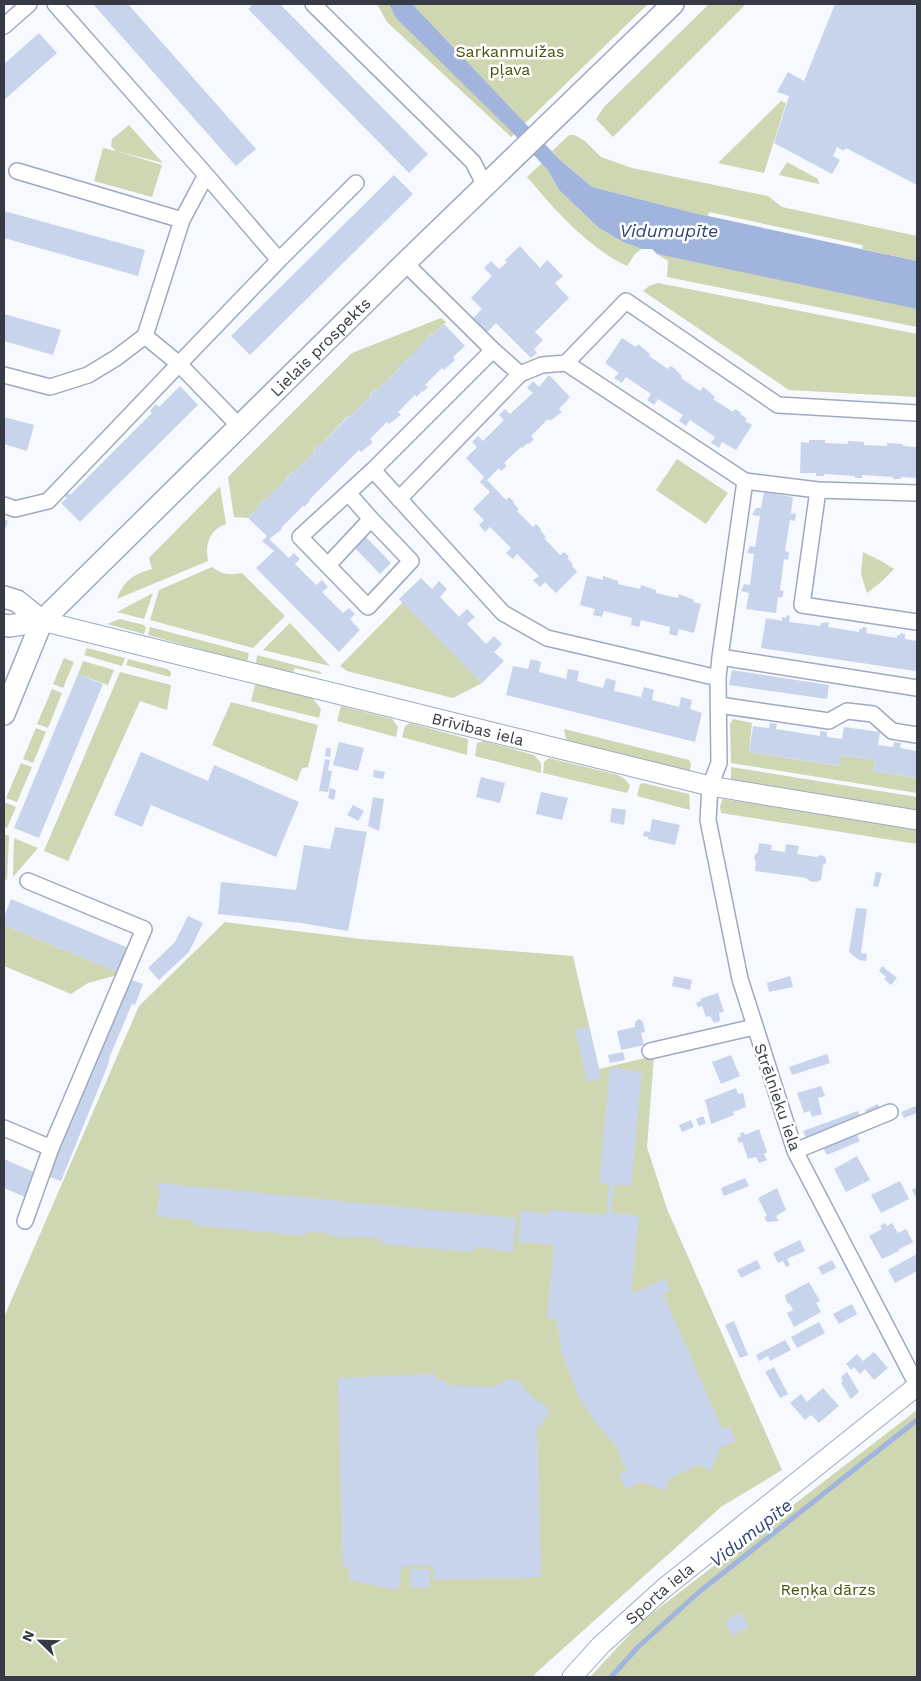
<svg xmlns="http://www.w3.org/2000/svg" width="921" height="1681" viewBox="0 0 921 1681" font-family="'Work Sans',sans-serif">
  <style>
    .green { fill: #ced7b2 }
    .water { fill: #a1b4dd }
    .lines { fill: none; stroke-linecap: round; stroke-linejoin: round }
    .stream { stroke: #a1b4dd; stroke-width: 5 }
    .building { fill: #c8d4ec }
    .minor-casing { stroke: #9ea9c1; stroke-width: 18 }
    .tertiary-casing { stroke: #9ea9c1; stroke-width: 21 }
    .secondary-casing { stroke: #9ea9c1; stroke-width: 24 }
    .minor { stroke: #fff; stroke-width: 15 }
    .tertiary { stroke: #fff; stroke-width: 19 }
    .secondary { stroke: #fff; stroke-width: 21 }
    .labels { text-anchor: middle; stroke-width: 5; stroke-linejoin: round; paint-order: stroke }
    .park-label { font-size: 16px; fill: #48530a; stroke: #fff }
    .street-label { font-size: 16px; fill: #363a44; stroke: #fff }
    .water-label { font-size: 18px; font-style: italic; fill: #2d4376; stroke: #fff }
  </style>
  <rect width="100%" height="100%" fill="#f6f9fe"/>
  <!-- green -->
  <path class="green" d="M377 4H648L511 137 387 22Z
    M709 4H746L613 137 596 119 603 108Z
    M781 101 786 103 764 173 718 163Z
    M129 125 163 163 116 151 162 165 152 197 94 181 103 148 116 151 111 146 112 139Z
    M569 135H574L585 141 601 157 632 168 768 196 782 207 917 236V261L863 249 862 245 709 212 708 216 694 213 592 187 559 159 552 151Z
    M787 162 818 179 819 184 779 175Z
    M542 163 548 170 559 190 599 228 623 242 642 249 635 254 627 266C587 247 555 210 527 177Z
    M657 254 917 306V327L667 277 668 261Z
    M658 283 917 334V397L789 390 643 291 649 286Z
    M441 318 446 322 432 335 431 334 425 340 426 341 405 362H404L398 367 399 369 377 390 376 389 370 394 371 396 350 417 348 416 320 446 319 445 313 450 315 452 293 473 292 472 286 478 287 479 265 500 264 499 258 505 259 507 248 518 234 517 228 477 352 353Z
    M677 459 728 493 706 524 656 490Z
    M220 486 226 524C209 530 205 544 208 561L117 599C124 580 134 574 152 569L149 558Z
    M863 552 881 561 894 569 880 583 867 593 861 574Z
    M212 567C222 575 230 575 242 573L285 616 253 648 150 620 159 590Z
    M153 593 144 619 117 612Z
    M403 602 482 683 453 698 347 671 340 666Z
    M120 619 144 625 146 628 144 634 107 624Z
    M290 623 330 666 263 650Z
    M150 627 249 653 247 662 148 635Z
    M87 648 125 658 122 666 84 655Z
    M257 655 321 672V674L295 668 292 675 256 664Z
    M64 658 74 662 63 688 53 684Z
    M128 659 167 669 171 672 170 677 126 665Z
    M83 661 114 670 108 685 78 674Z
    M120 672 171 685 167 710 140 701 68 861 44 851Z
    M256 681 308 694 315 701 321 709 319 718 251 701Z
    M52 689 62 693 48 728 37 724Z
    M231 702 318 725 308 767 302 768 297 781 212 745Z
    M341 706 392 719 398 727 396 737 337 721Z
    M733 719 752 723 749 752 839 766 841 755 875 760 873 771 917 778V793L731 763 730 724Z
    M410 723 468 739 467 755 402 737 405 726Z
    M36 728 46 732 33 763 23 759Z
    M564 729 689 760 691 764 689 775 567 743Z
    M484 741 534 755 541 763V773L475 756 477 743Z
    M549 758 618 775 625 779 630 786 627 793 543 773 544 762Z
    M21 763 32 767 17 802 6 798Z
    M731 767 917 797V810L731 781Z
    M643 783 689 794 690 810 637 796 640 784Z
    M723 799 917 829V844L721 813 720 806Z
    M4 802 16 807 7 828 4 827Z
    M4 834 9 836 7 880 4 879Z
    M14 838 38 848 13 877Z
    M225 922 361 939 573 956 599 1069 654 1056 647 1147 667 1209 782 1470 721 1507 537 1672 533 1677H4V1317L139 1006Z
    M4 925 118 972 117 975 88 983 71 994 4 966Z
    M917 1410V1677H590L642 1621Z"/>
  <!-- water -->
  <path class="water" d="M389 4H412L559 159 592 187 694 213 917 261V309L657 254 652 249H642L623 242 599 228 559 190 548 170 508 128 396 18Z"/>
  <g class="lines">
    <!-- stream -->
    <path class="stream" d="M611 1677 638 1647 699 1592 917 1420"/>
  </g>
  <!-- building -->
  <path class="building" d="M93 4H128L256 149 236 166Z
    M253 4H280L428 154 409 173 248 9Z
    M835 4H917V185L846 148 844 151 837 147 833 156 840 160 832 174 774 143 789 96 777 92 788 72 804 81Z
    M39 33 57 53 4 100V64Z
    M394 175 413 194 250 355 231 336Z
    M4 211 145 250 138 276 4 238Z
    M520 246 540 268 547 260 563 276 555 283 569 298 535 332 543 340 534 349 537 353 531 358 496 323 487 332 473 318 482 309 471 298 492 276 484 268 491 261 499 269 507 262 505 260Z
    M4 314 61 330 53 355 4 341Z
    M444 324 465 346 453 357 455 360 444 370 442 368 425 385 428 387 423 392 422 391 417 397 415 395 398 412 401 415 389 424 387 422 370 439 373 442 361 452 359 450 309 500 310 501 304 507V505L281 528 282 529 269 539 289 558 294 553 300 559 295 564 316 585 322 580 328 587 322 592 343 613 349 608 355 614 350 619 360 630 339 652 256 568 274 551 262 541 267 536 248 518 259 507 258 505 264 499 265 500 287 479 286 478 292 472 293 473 315 452 313 451 319 444 320 446 349 416 350 417 371 396 370 395 376 389 377 390 399 369 398 367 404 361 405 362 431 334 432 335Z
    M622 338 636 347 638 344 650 354 649 356 668 369 670 366 674 368 682 376 681 378 700 391 703 387 706 389 715 397 713 399 733 412 735 409 741 413 740 414 747 419 745 421 752 425 736 450 722 442 719 448 711 443 715 437 690 420 686 426 679 421 683 415 658 399 654 405 647 400 651 394 626 377 622 383 614 378 619 373 605 363Z
    M549 375 570 397 559 409 562 412 550 421 548 419 531 436 534 439 529 444 528 443 522 448 521 447 504 463 507 466 501 471 499 468 487 480 506 500 509 497 514 502 513 503 519 509 517 511 533 527 536 524 541 529 540 530 546 537 544 538 560 555 564 552 569 557 567 558 573 564 572 566 577 572 556 593 545 582 540 587 533 580 539 576 517 554 513 559 506 553 511 548 490 527 485 532 479 525 484 520 473 509 490 492 480 482 484 477 466 458 477 447 472 442 478 436 483 441 504 420 499 415 505 409 510 414 533 393 527 388 533 381 539 387Z
    M180 386 198 405 80 522 61 503 67 498 64 495 67 492 70 495 152 413 150 411 156 404 159 407Z
    M4 417 34 425 27 451 4 444Z
    M809 440H825V443L848 444V441L864 442V445L887 446V443L903 444V446L917 447V478L901 477V479H893V477L862 475V478H855V476L824 474V476H816V473H800L801 442 809 443Z
    M764 492 793 497 791 513 796 514 795 521 790 520 785 551 789 552 788 560 784 559 780 590 784 591 782 598 778 597 776 613 746 609 749 593 741 591 744 584 750 585 754 554 747 553 750 546 755 547 760 516 752 515 756 508H761Z
    M4 519 8 521 4 532Z
    M363 534 391 563 380 574 352 545Z
    M587 576 603 580V576L618 581V584L640 589 641 585 656 590V593L678 598 679 594 694 600 693 602 701 604 694 633 679 629 677 636 669 634 670 627 641 620 639 627 631 625 632 618 604 611 602 617 593 615 595 609 580 605Z
    M421 578 432 589 439 581 447 589 440 597 459 617 467 609 475 617 467 624 486 644 494 636 502 644 494 652 504 661 482 683 399 599Z
    M786 615 790 616 789 622 820 626 821 623 829 622 828 627 859 632V629H862L863 627 867 628 866 633 897 638V635H900L901 633 905 634V639L917 641 916 669 915 671 761 648 766 618 782 621V617L786 618Z
    M531 659 541 662 539 672 566 679 568 669 579 671 577 681 603 688 606 678 616 681 614 691 641 697 644 687 654 690 652 700 679 707 681 697 692 700 690 709 702 713 695 742 506 695 513 666 528 669Z
    M732 670 829 685 827 699 729 685Z
    M78 674 103 684 39 838 14 828Z
    M770 723 777 724 776 729 820 736V731L827 732V737L842 739 844 727 880 732 878 745 893 747 894 742 901 743 900 748 917 751V778L873 771 875 760 841 755 840 766 749 752 753 726 769 728Z
    M339 742 364 748 358 771 333 765Z
    M326 748H331L330 757 325 756Z
    M141 752 208 781 214 765 299 802 276 857 151 805 142 827 114 815Z
    M325 759 330 760 328 770 332 771 328 792 319 791Z
    M374 770 385 772 383 779 373 777Z
    M481 777 505 783 500 803 476 797Z
    M330 788 336 790 334 800 328 798Z
    M541 792 568 798 562 820 536 814Z
    M373 797 384 799 379 831 368 826Z
    M353 805 364 811 358 821 347 815Z
    M612 808 626 810 624 825 610 822Z
    M652 819 680 825 675 845 648 839V837L643 836 644 831 650 832Z
    M335 827 367 832 348 931 301 923 218 914 221 882 296 890 304 845 330 849Z
    M759 843 772 845 771 850 785 852 786 844 799 846 797 854 817 857 820 855 824 856 826 859V863L823 865 821 880 816 882 810 881 806 878 755 871 756 861 754 859 755 855 758 852Z
    M876 872 882 873 878 887 873 886Z
    M11 899 131 949 120 973 4 925V917Z
    M856 908 867 909 861 953 867 954 866 961 859 960 849 952Z
    M188 916 203 923 189 952 159 980 148 968 175 942Z
    M882 966 897 978 891 985 884 979 886 977 879 971Z
    M674 976 692 980 690 990 672 986Z
    M790 976 793 987 769 992 767 983Z
    M129 979 143 984 135 1005 132 1004 110 1056 108 1065 61 1181 47 1176 78 1095Z
    M718 993 724 1012 719 1013 720 1021 714 1023 710 1016 706 1017 702 1006 698 1007 696 1003 701 1001 700 999Z
    M639 1019 643 1022 645 1032 641 1033 644 1045 621 1050 617 1031 635 1027V1022Z
    M589 1026 601 1078 587 1082 575 1030Z
    M623 1052 625 1060 610 1063 608 1055Z
    M827 1054 830 1063 792 1075 789 1067Z
    M731 1055 740 1076 721 1084 712 1062Z
    M610 1068 642 1071 631 1186 614 1185 611 1213 639 1215 631 1294 665 1279 670 1291 663 1294 722 1429 729 1426 736 1441 720 1448 711 1470 698 1465 670 1478 665 1491 642 1482 626 1489 619 1474 627 1471 615 1445 595 1422 579 1398 563 1357 556 1319 547 1318 554 1245 518 1242 521 1211 550 1214V1210L606 1215 609 1184 599 1183Z
    M821 1086 825 1096 818 1098 822 1114 812 1117 810 1111 804 1113 797 1093Z
    M736 1088 738 1094 743 1093 746 1107 733 1112 734 1115 711 1124 705 1100Z
    M878 1104 880 1111 867 1116 865 1110Z
    M916 1106 917 1113 904 1118 901 1112Z
    M858 1111 861 1119 807 1141 803 1131Z
    M703 1116 706 1123 699 1126 696 1119Z
    M691 1120 694 1127 682 1132 679 1125Z
    M759 1129 767 1152 764 1154 767 1160 759 1163 756 1157 748 1159 742 1142 739 1143 737 1138 741 1136 740 1133 744 1132 745 1135Z
    M855 1132 860 1141 827 1155 822 1146Z
    M857 1156 870 1180 846 1192 834 1169Z
    M4 1159 36 1173 25 1197 4 1188Z
    M745 1178 749 1186 724 1196 721 1188Z
    M900 1181 909 1199 881 1213 871 1195Z
    M157 1183 516 1218 513 1252 475 1247 474 1252 381 1244 382 1239 363 1237 340 1238 325 1233 306 1232V1236L194 1225V1220L157 1216 160 1187H156Z
    M917 1187V1195L915 1196 912 1190Z
    M777 1188 786 1210 776 1216 779 1221 767 1222 764 1217 767 1216 758 1198Z
    M885 1223 887 1226 892 1223 898 1233 906 1229 913 1242 898 1250 899 1251 882 1259 869 1236 882 1229 880 1226Z
    M800 1240 805 1251 787 1259 790 1265 786 1267 783 1261 778 1263 773 1253Z
    M917 1254V1271L895 1283 888 1270Z
    M757 1260 761 1268 741 1278 737 1270Z
    M832 1260 836 1268 822 1275 818 1267Z
    M809 1282 820 1301 816 1303 821 1312 794 1327 787 1313 793 1310 790 1304 787 1303 785 1295Z
    M852 1304 857 1314 839 1324 833 1314Z
    M734 1321 748 1355 740 1358 725 1325Z
    M819 1322 825 1333 797 1348 791 1337Z
    M785 1340 791 1350 770 1361 768 1356 759 1361 756 1355Z
    M874 1352 888 1368 874 1380 865 1369 860 1374 854 1367 851 1370 846 1364 857 1354 863 1361Z
    M774 1367 788 1394 780 1398 765 1372Z
    M847 1372 859 1392 851 1399 841 1383 843 1381 841 1377Z
    M428 1374H436V1380H446V1385L495 1387 496 1384H503L505 1379H513L522 1383V1386L537 1401H540L546 1407 549 1411 548 1416 543 1421V1426H537L541 1577 434 1580 433 1566H402L398 1590 348 1580 350 1568H343L338 1378Z
    M823 1388 839 1406 819 1423 811 1415 805 1420 790 1403 801 1394 807 1402Z
    M410 1569H430V1588H411Z
    M740 1612 749 1626 733 1636 725 1622Z"/>
  <g class="lines">
    <!-- minor casing -->
    <g class="minor-casing">
      <path id="minor" d="M313 4 473 162 485 186
        M4 26 29 4
        M17 171 182 220
        M279 260 356 183
        M405 263 493 350 520 374
        M145 336 182 220 206 175
        M566 363 745 481 818 490 917 493
        M4 375 50 387 88 375 116 358 145 336 179 364 279 260 206 175 55 4
        M373 470 503 613 547 638 718 678
        M745 481 720 657 718 678 719 763 710 786 708 820 740 979 795 1151 917 1385
        M818 490 802 605 917 622
        M348 493 371 519
        M399 499 520 374 542 365 566 363 626 301 778 405 917 413
        M4 505 15 509 48 501 179 364 239 426
        M328 565 371 519 411 561 368 607 300 537 373 470 493 350
        M720 657 917 688
        M719 705 829 721 847 711 873 714 892 731 917 735
        M650 1051 754 1027
        M4 1128 51 1148
        M795 1151 890 1112
        M25 1221 51 1148 144 929 28 881"/>
    </g>
    <!-- tertiary casing -->
    <g class="tertiary-casing">
      <g id="tertiary">
        <path id="s1" d="M42 621 710 786 917 820"/>
        <path id="s2" d="M572 1677 601 1645 663 1589 917 1386"/>
      </g>
    </g>
    <!-- secondary casing -->
    <g class="secondary-casing">
      <g id="secondary">
        <path d="M4 597 17 601 42 621"/>
        <path d="M4 625 9 626 42 621"/>
        <path id="s3" d="M4 714 42 621 405 263 673 4"/>
      </g>
    </g>
    <!-- minor -->
    <use href="#minor" class="minor"/>
    <!-- tertiary -->
    <use href="#tertiary" class="tertiary"/>
    <!-- secondary -->
    <use href="#secondary" class="secondary"/>
  </g>
  <g class="labels">
    <!-- park labels -->
    <g class="park-label">
      <text x="510" y="57">Sarkanmuižas<tspan x="510" dy="18">pļava</tspan></text>
      <text x="828" y="1595">Reņķa dārzs</text>
    </g>
    <!-- street labels -->
    <g class="street-label">
      <text dy="6" stroke="none"><textPath href="#s3" startOffset="491">Lielais prospekts</textPath></text>
      <text dy="6" stroke="none"><textPath href="#s1" startOffset="449">Brīvības iela</textPath></text>
      <text transform="translate(778 1097) rotate(71)" y="6">Strēlnieku iela</text>
      <text dy="6" stroke="none"><textPath href="#s2" startOffset="121">Sporta iela</textPath></text>
    </g>
    <!-- water labels -->
    <g class="water-label">
      <text x="669" y="237">Vidumupīte</text>
      <text transform="translate(751 1533) rotate(-38)" y="6">Vidumupīte</text>
    </g>
  </g>
  <!-- border -->
  <rect width="921" height="1681" fill="none" stroke="#363a44" stroke-width="10"/>
  <!-- north arrow -->
  <g transform="translate(40 1641) rotate(293)" stroke="#ffffff" stroke-width="4" paint-order="stroke">
  <path d="M0-4L9 19L0 12L-9 19Z" fill="#363a44"/>
  <text y="-8" font-size="14" font-weight="bold" text-anchor="middle" fill="#363a44">N</text>
  </g>
</svg>
